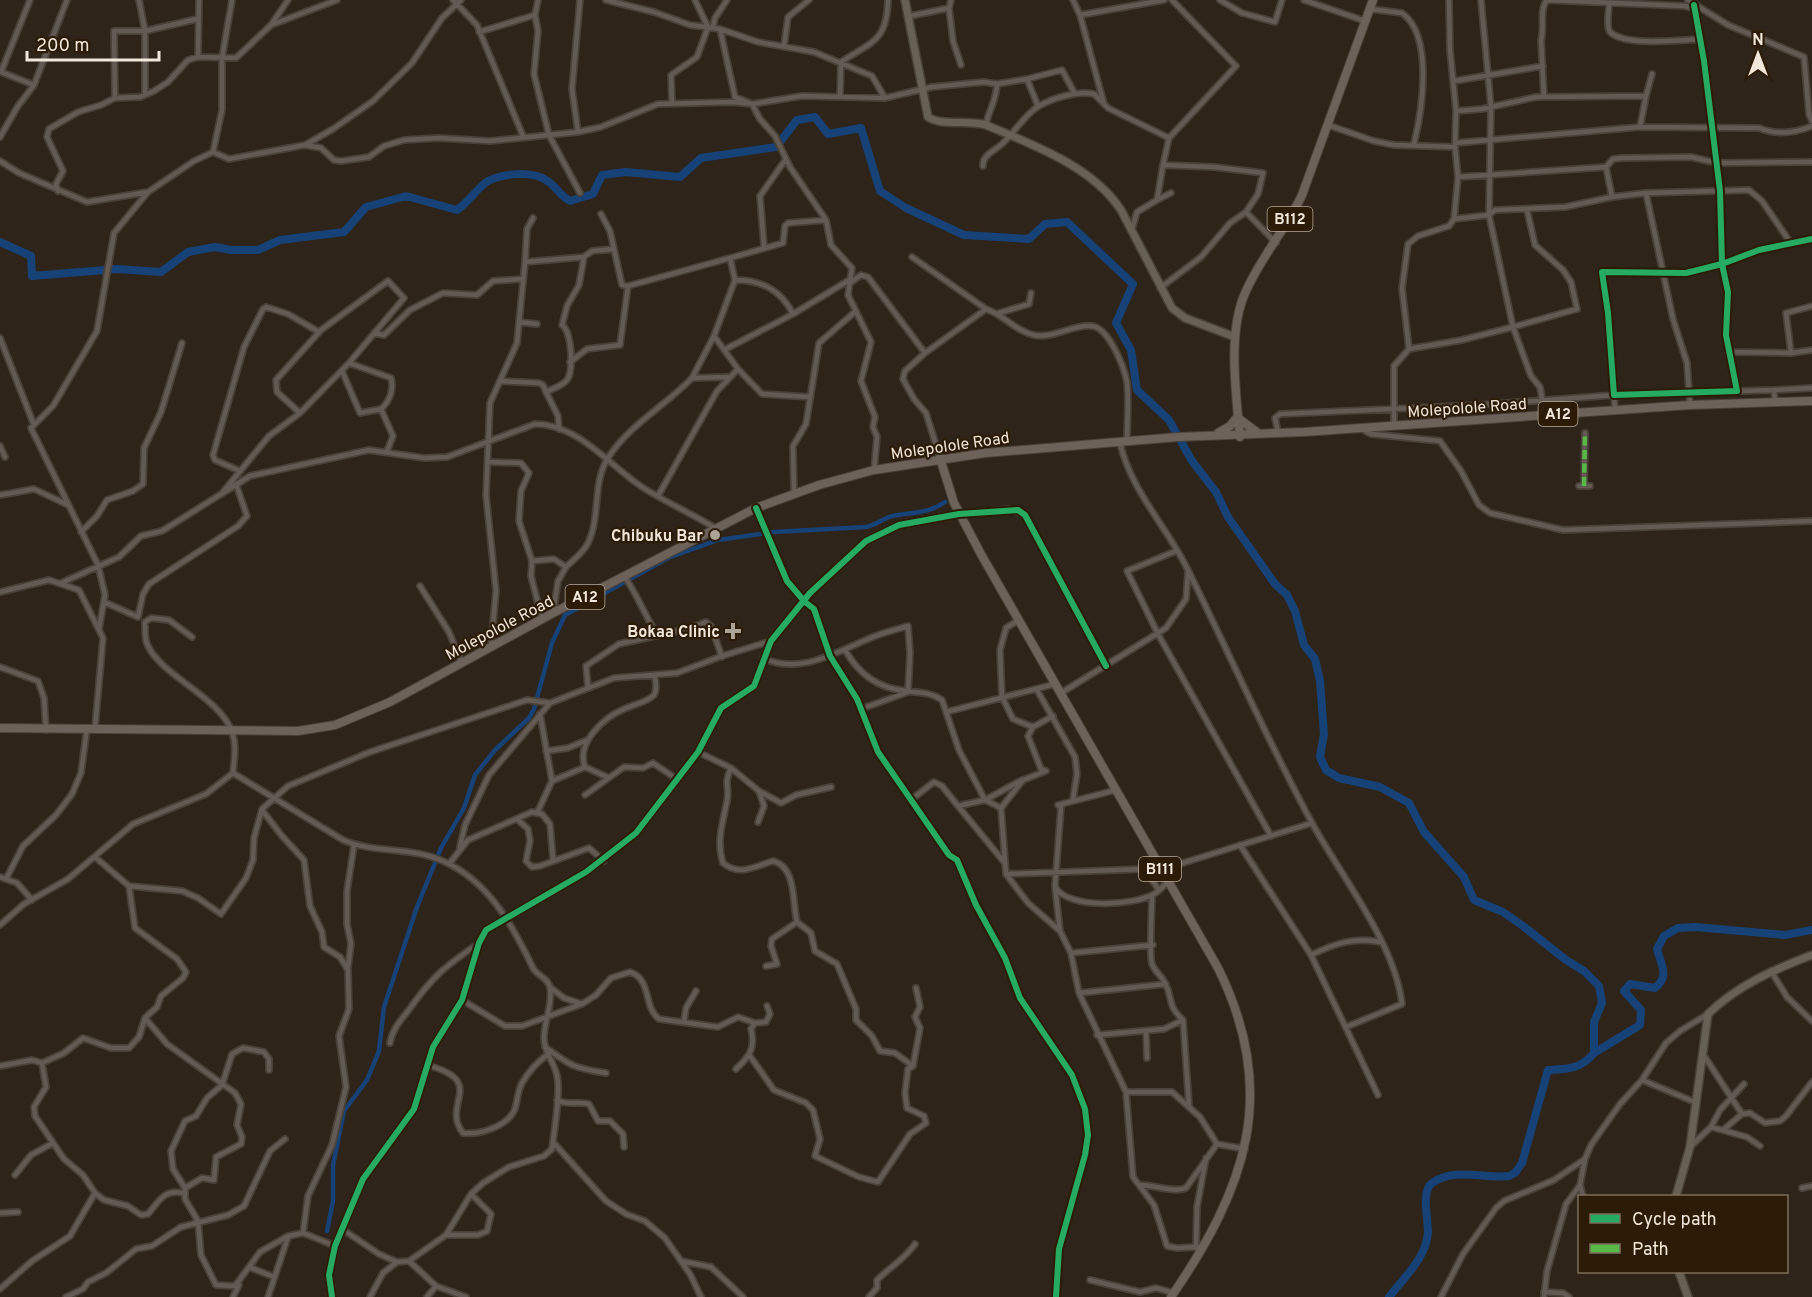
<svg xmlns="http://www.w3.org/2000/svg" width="1812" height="1297" viewBox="0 0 1812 1297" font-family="Overpass,sans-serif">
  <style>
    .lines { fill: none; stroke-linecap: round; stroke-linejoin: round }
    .canal { stroke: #164278; stroke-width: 4.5 }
    .river { stroke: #164278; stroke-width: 8 }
    .street-casing { stroke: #4a4138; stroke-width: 8 }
    .secondary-casing { stroke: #4a4138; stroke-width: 10 }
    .primary-casing { stroke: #4a4138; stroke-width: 10 }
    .street { stroke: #635b53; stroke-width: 4.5 }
    .secondary { stroke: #685f55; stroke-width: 7 }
    .primary { stroke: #6d625a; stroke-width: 8 }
    .quiet { stroke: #58b947; stroke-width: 4.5; stroke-dasharray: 9 4.5; stroke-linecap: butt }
    .cycleway-casing { stroke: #2c1c07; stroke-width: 10 }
    .cycleway { stroke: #26ab63; stroke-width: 6 }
    .poi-dot { fill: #ada296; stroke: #2c1c07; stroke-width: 2 }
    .labels { text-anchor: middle; stroke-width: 4.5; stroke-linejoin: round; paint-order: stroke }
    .shield { fill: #2c1c07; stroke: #b6a99b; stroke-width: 1.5 }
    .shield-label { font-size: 15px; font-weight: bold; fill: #f1e6da }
    .street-label { font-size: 16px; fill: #f1e6da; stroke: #2c1c07 }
    .poi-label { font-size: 16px; font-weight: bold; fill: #f1e6da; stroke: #2c1c07; text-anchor: end }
  </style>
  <rect width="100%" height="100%" fill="#2e2419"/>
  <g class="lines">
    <!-- canal -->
    <path class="canal" d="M327 1231 333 1201V1165L344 1111 367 1080 379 1051 384 1007 417 907 441 848 464 808 475 775 495 750 529 718 534 709 552 643 565 615 668 558 718 540 774 532 866 527C877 525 885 517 893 516 913 512 928 514 945 502"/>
    <!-- river -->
    <path class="river" d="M0 242 31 256 32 276 117 269 161 272 188 252 215 247 231 250H258L280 240 344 232 366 207 406 196 457 210C469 202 477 188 488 181 503 173 532 171 546 180 555 185 560 196 570 201L593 194 602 175 626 172 680 177 701 158 776 147 797 120 815 117 828 134 861 128 880 191 906 208 964 235 1029 239 1045 224 1067 222 1133 284 1116 323 1131 350 1137 390 1169 420 1192 461 1216 492 1228 517 1275 584 1287 595 1295 611 1304 645 1315 659 1320 681 1324 734 1320 757 1326 770 1339 778 1380 787 1409 803 1424 832 1464 877 1474 900 1503 912 1523 926 1566 960 1584 971 1599 986 1602 1003 1594 1022V1053C1581 1069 1568 1069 1548 1070L1522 1163 1515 1173 1509 1176C1485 1179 1454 1167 1432 1183 1421 1191 1428 1219 1428 1232 1426 1259 1404 1277 1389 1297
      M1594 1053 1640 1025 1641 1010 1624 991 1630 984 1655 988C1670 976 1661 965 1657 949L1664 936 1678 928 1695 927 1785 935 1812 930"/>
    <!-- street casing -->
    <g class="street-casing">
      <path id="street" d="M30 0 1 72 34 85
        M139 0 145 31V94
        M453 0 477 25 523 136
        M538 0 535 15 538 31 534 74 549 135 580 193
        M606 0 654 12 690 25 720 29 758 42 814 52 872 76 885 98
        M1073 0 1080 15
        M1220 0 1242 13 1275 22 1282 0
        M1304 0 1365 21
        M1449 0 1450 50 1456 111 1455 144
        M1481 0 1491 107 1489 215 1495 210 1565 207 1612 197
        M1546 0 1685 6 1695 9
        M1688 0 1728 25 1804 57 1809 114 1812 121
        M1609 4C1609 10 1606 27 1610 32 1626 47 1681 40 1701 39
        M1694 5 1704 61 1720 191 1722 264 1686 273 1602 272 1608 313 1614 395 1737 391 1726 335 1728 292 1722 264 1759 250 1812 239
        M949 8 953 41 961 65
        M1370 9 1402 13C1434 36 1422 111 1414 144
        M910 16 949 8 951 0
        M271 25 337 0
        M713 27 715 18 727 0
        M720 29 735 97 752 104 760 119 775 136 790 167 826 220 831 245 852 268 848 295 871 342 861 381 875 417 873 427 877 437 874 470
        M479 32 535 15
        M784 46 788 17 809 0
        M198 57 199 0
        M1027 79 1062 70 1075 94
        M1454 81 1543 66
        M840 97 841 62C873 41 887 41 888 0
        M1544 97 1541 40C1545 28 1539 12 1546 1
        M115 98 114 31H145L197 19
        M672 102 671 75 697 57 708 27 695 0
        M1104 104 1080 15 1164 0
        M1456 111 1482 109 1536 97 1646 96 1652 74
        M986 125C989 108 996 103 997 84L1027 79 1038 106
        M1328 125 1374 141 1394 145 1455 147 1458 177 1606 167 1612 197 1646 193 1673 319 1687 363 1690 405
        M1640 127 1646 96
        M578 132 572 89 580 0
        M0 137 18 106 34 85 67 0
        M1455 143 1640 127 1759 128C1776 135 1795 133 1812 126
        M305 145 333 129 373 101 412 63 442 18 461 0
        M213 152 229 159 305 145 321 148 334 160 341 161 369 157 384 146 404 140 438 138 490 141 578 132 601 127 658 104 732 102 752 104 802 96 885 98 932 87 984 82 997 84
        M213 152 222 110V58L232 0
        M0 161 19 173 87 202 148 192
        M1163 165 1169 138 1236 66 1172 0
        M983 166C982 155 996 150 1003 143 1015 132 1025 114 1039 106 1053 98 1079 90 1094 94L1108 108 1169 138
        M1606 167 1613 159 1622 158 1691 157 1717 163 1812 162
        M58 191 56 184 63 171 47 137 49 129 78 112 101 105 115 98 140 97 154 91 168 82 188 60 198 57 236 58 271 25 288 0
        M1646 193 1749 190 1762 201 1790 242
        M1157 200 1171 193
        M1527 210 1535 245 1563 270 1571 282 1577 309 1513 327 1531 376 1540 387 1545 415
        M601 214 610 231 622 285 628 286 730 258 735 280
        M1132 229 1137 212 1157 200 1163 165 1214 167 1263 173 1258 194 1246 212 1276 243
        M764 246 760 196 786 159
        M912 257 986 309C1004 315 1015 331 1034 335 1054 339 1073 324 1092 326 1109 328 1124 367 1127 382 1129 401 1127 423 1127 442
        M730 258 783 243 785 226 788 223 826 220
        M525 262 527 229 533 218
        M850 283 861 275 868 277 925 353 905 371 903 379 914 399 926 413 940 458
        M1160 288 1201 257 1230 223 1246 212
        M999 313 1029 304 1031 293
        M519 322 537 324
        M374 333 384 335 410 310 443 293 477 295 493 281 522 279
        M0 338 34 425
        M1409 349 1462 340 1513 327 1489 215 1454 219 1458 177
        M724 350 793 314
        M1728 352 1791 353 1786 313 1812 306
        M925 353 986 309
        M1791 353 1812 350
        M570 362 587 349 620 345 628 286
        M349 363 391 378C394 389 390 401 381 409L393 436 387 451
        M738 369 762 394 810 397
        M342 371 360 413 381 409
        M728 377 692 378 714 336 735 280C762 280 781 290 793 314L851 279
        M500 381 539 383 543 385 546 392
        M1774 390 1812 388
        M1737 391 1774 390 1775 401
        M1394 425V366L1409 349 1402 288 1408 244 1418 236 1449 226 1454 219
        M559 429 558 416 546 392C552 389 562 386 567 380 574 371 572 332 562 325L567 306 579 285 584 257
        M1362 429 1371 434 1440 441 1461 471 1479 505 1490 513 1563 530 1812 521
        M1278 432 1275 418 1280 414 1480 405 1614 395 1615 410
        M1120 443C1131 491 1167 527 1188 570 1229 653 1267 740 1312 823 1341 876 1395 943 1402 1004L1346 1027
        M0 446 5 457
        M489 462 521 463 529 473 521 491 519 521 532 561 531 576 542 619
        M240 471 215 460 213 455 244 347 263 309 266 307 288 314 319 332
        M1579 486H1590
        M1584 486 1585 433
        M223 492 269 436 300 413 349 363 404 298 388 281 321 330 276 380 277 392 300 413
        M794 494 793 446 806 424 819 343 856 311
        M0 495 34 489 68 505
        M658 496 717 391 738 369 714 336
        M756 508 787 581 805 602 814 609 830 656 857 699 878 752 949 855 957 860 976 905 1005 958 1020 998 1072 1075 1085 1109 1088 1135 1085 1155 1059 1249 1056 1297
        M959 514 1009 509 1025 515 1106 666
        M81 532 97 516 107 500 133 491 143 484 144 448 161 412 182 343
        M1176 551 1127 571 1158 634 1271 836
        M532 561 554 559 566 567 558 581 553 613
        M566 567C573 560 584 552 588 543 601 516 592 483 608 458 628 426 666 405 692 378
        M624 576C638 595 644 615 657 634
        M61 583 119 557 141 536 162 531 250 476 369 450 424 458 447 457 535 424C578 424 609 465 642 487 665 502 691 513 715 528
        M420 586 449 632 462 663
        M0 592 49 580 79 590 103 638 95 728
        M104 602 138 617 143 594 149 584 238 526 247 516 236 484
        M1019 620 1006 628 1000 650 1002 697 1013 719 1033 727
        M99 629 105 595 98 565 31 428 53 406 97 331 114 233 148 192 194 161 213 152
        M192 637 169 620 151 618 145 622C145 628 145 635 146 641 156 674 220 696 232 732 237 745 234 760 233 773
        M491 646 496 591 486 495 490 403 517 343 525 262 584 257 592 251 614 249
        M845 650C859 674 877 688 906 691 919 693 931 692 942 700L959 750 985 800 1022 780
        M763 658C799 675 835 653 868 639 881 633 895 630 908 626L910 653 908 692 861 709
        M0 667 38 681 44 698 46 730
        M588 687 586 666 619 644 691 628 706 622 711 626 722 657
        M1037 690 1075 757 1077 774 1073 799
        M1061 693 1166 628 1186 599 1188 572
        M946 712 1055 684
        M1053 716 1033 727 1028 736 1041 769 1046 771 1023 780 1001 808 1006 874 1028 903 1060 931 1071 953 1079 993 1126 1092 1133 1177 1154 1205 1167 1246 1177 1248 1196 1247
        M546 751 568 748 587 740
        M698 752 731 768 759 791 781 803 796 795 831 787
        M585 767C576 743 603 718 624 709 632 705 648 702 654 695 658 689 655 682 655 676
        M731 768C723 785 730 786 727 801 723 821 716 842 723 863 740 877 756 866 773 861 797 867 792 903 797 922L811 933 815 951 837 964 856 1009V1020L872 1036 880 1051 895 1053 913 1066
        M552 781 585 767 607 777
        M585 795 624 767 643 768 653 763 678 780
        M912 799 934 782 942 786 958 806 985 800 1001 808
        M958 806 1004 862
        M262 810 282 836 304 860 310 906 322 932 324 947 340 957 348 970 349 1009 339 1036 346 1087 332 1145 308 1196 303 1233
        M537 813 552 781 540 714
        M517 819 528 829 530 841 526 861 532 867 540 866 589 848 604 861
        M758 822 764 806 759 791
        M1240 845 1311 955 1378 1095
        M460 847 465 825 489 775 550 703 614 678 677 673 722 656 771 641
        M95 857 129 886 182 891 198 898 221 914 246 878 253 860 254 838 262 809 288 786 370 752 527 700 550 703
        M449 864 468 840 532 812 542 814 550 824 553 859
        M1160 870 1312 823
        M1006 874 1144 869 1159 890
        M0 877 17 883 32 900
        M6 879 23 846 56 815 72 794 81 773 87 728
        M1056 888C1069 909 1133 906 1154 894 1159 891 1164 886 1168 881
        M1152 895C1152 908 1149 956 1152 964 1155 972 1162 976 1165 983 1174 1000 1166 1004 1183 1020L1189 1105
        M0 925 24 904 68 879 133 824 206 794 233 773 343 840C375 854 412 846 445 862 489 882 513 926 533 968 537 976 549 978 550 988 553 1004 544 1022 544 1038 544 1053 555 1063 557 1076 561 1093 554 1131 552 1149L544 1156 509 1167 483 1183 471 1194 446 1235 409 1261 397 1262 379 1254 342 1229
        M1060 931 1055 886 1061 807 1058 805 1116 790
        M1071 953 1153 945
        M1311 955C1336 943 1354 937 1381 942
        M766 966 777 964 771 946 772 939 797 922
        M348 967 351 944 347 924V891L354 845
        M1771 971 1787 997 1812 1021
        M551 988 564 998 582 1004
        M1079 993 1166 984
        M462 1000 505 1026H522L582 1004 596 995 611 978 630 972C652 979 643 1007 659 1019L718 1027 738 1017 755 1023 751 1029C756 1048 749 1057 736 1069
        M145 1018 167 1044 235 1093 241 1104 237 1125 242 1137 241 1144 216 1157 214 1180 202 1178 185 1188
        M684 1021 686 1008 696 991
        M755 1023 766 1022 770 1014 767 1006
        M1146 1031 1147 1058
        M1097 1035 1164 1029 1183 1020
        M390 1043C392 1030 400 1021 408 1011 432 977 444 967 479 943
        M545 1047C571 1066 573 1068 606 1073
        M1703 1054 1742 1114
        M750 1056 774 1090 806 1103 813 1110 820 1139 815 1156 859 1177 878 1182 910 1134 926 1123 924 1116 907 1108 905 1093 908 1069 913 1066 920 1028 915 1017 920 1007 916 988
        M42 1063 46 1087 34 1107 35 1116 64 1159 83 1175 95 1193 104 1200 128 1206 141 1215 148 1214C160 1200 164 1189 184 1193
        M427 1065C489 1082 440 1104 463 1133 479 1135 506 1127 514 1111 518 1102 517 1092 522 1083 529 1071 536 1063 547 1055
        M0 1066 32 1060 42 1063 64 1053 83 1038 111 1048H129L139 1037 145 1018 157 1007 161 996 183 978 186 972 177 959 135 928 129 886
        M269 1070V1059L264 1052 243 1048 232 1054 222 1085 207 1098 196 1116 185 1121 171 1151 173 1169 185 1188V1199L198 1221 201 1255 216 1285 235 1286 260 1252 288 1236 303 1233 335 1246
        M1642 1080 1697 1103
        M1126 1092H1172L1200 1117 1217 1144 1245 1149
        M557 1100C568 1106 577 1101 589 1104L598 1121H610L623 1134 624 1147
        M1711 1127 1720 1110 1744 1084
        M1723 1130 1742 1114 1750 1113 1765 1123 1780 1121 1786 1116 1812 1082
        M553 1142 606 1201 626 1214 645 1221 665 1238 690 1274 701 1297
        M1690 1147 1711 1127 1747 1137 1760 1146
        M15 1175 31 1155 53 1143
        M1140 1185C1154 1185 1174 1193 1186 1188L1217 1144
        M1580 1185 1583 1196
        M1802 1188 1812 1186
        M0 1213 18 1212
        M446 1235H478L487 1231 491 1214 471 1194
        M1196 1248 1197 1207 1206 1158
        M409 1261 436 1286 466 1297
        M681 1261 711 1267 743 1297
        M249 1267 274 1277
        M1090 1280 1140 1292 1156 1288 1174 1293
        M0 1289 32 1261 70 1236 95 1193
        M1544 1292 1563 1293 1569 1297
        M66 1297 83 1289 88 1282 106 1273 136 1249 152 1246 181 1227 228 1215 244 1206 270 1151 285 1139
        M233 1297 239 1285
        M268 1297 288 1237
        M370 1297 383 1273 397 1262
        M427 1297 436 1286
        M869 1297 877 1288V1280C890 1267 905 1259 915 1244
        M1441 1297 1463 1254 1496 1208 1504 1201 1554 1180 1585 1159
        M1544 1297 1547 1271 1566 1204 1580 1185 1585 1159 1591 1145 1620 1104 1642 1080 1666 1043 1680 1031 1708 1014"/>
    </g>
    <!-- secondary casing -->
    <g class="secondary-casing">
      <path id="secondary" d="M905 0 928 117C940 126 969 120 986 125 1033 145 1092 166 1121 210L1172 308 1185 318 1235 337
        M1676 1196 1690 1147 1708 1014C1738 985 1773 970 1812 955
        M1679 1272 1688 1297
        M332 1297 329 1275 335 1246 363 1179 414 1109 433 1047 462 1000 479 943 486 930 586 872 636 833 698 752 721 708 754 686 771 641 810 593 866 541 899 525 959 514"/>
    </g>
    <!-- primary casing -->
    <g class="primary-casing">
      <path id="primary" d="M1238 418 1258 433
        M1218 433 1230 426 1238 416
        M1240 437C1236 393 1227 331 1246 291 1261 257 1286 229 1302 195L1373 0
        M940 458 954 503 982 556 1218 968C1280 1093 1246 1188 1171 1297
        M0 728 298 731 335 725 390 702 553 613 756 508 819 485 874 470 985 453 1178 437 1304 432 1690 405 1812 401"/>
    </g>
    <!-- street -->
    <use href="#street" class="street"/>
    <!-- secondary -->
    <use href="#secondary" class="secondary"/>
    <!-- primary -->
    <use href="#primary" class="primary"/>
    <!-- quiet -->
    <path class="quiet" d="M1584 486 1585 433"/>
    <!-- cycleway casing -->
    <g class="cycleway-casing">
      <path id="cycleway" d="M1694 5 1704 61 1720 191 1722 264 1686 273 1602 272 1608 313 1614 395 1737 391 1726 335 1728 292 1722 264 1759 250 1812 239
        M756 508 787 581 805 602 814 609 830 656 857 699 878 752 949 855 957 860 976 905 1005 958 1020 998 1072 1075 1085 1109 1088 1135 1085 1155 1059 1249 1056 1297
        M332 1297 329 1275 335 1246 363 1179 414 1109 433 1047 462 1000 479 943 486 930 586 872 636 833 698 752 721 708 754 686 771 641 810 593 866 541 899 525 959 514 1018 510 1025 515 1106 666"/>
    </g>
    <!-- cycleway -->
    <use href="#cycleway" class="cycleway"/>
  </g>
  <!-- markers -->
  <g class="poi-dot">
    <circle cx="715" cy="535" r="6"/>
    <path d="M730 622h6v6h6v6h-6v6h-6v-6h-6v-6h6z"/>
  </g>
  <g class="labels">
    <!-- shield labels -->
    <g class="shield">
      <rect x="1267.5" y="207" width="45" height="24" rx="4.5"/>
      <rect x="1538.5" y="402" width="39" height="24" rx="4.5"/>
      <rect x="565.5" y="585" width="39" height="24" rx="4.5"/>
      <rect x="1139" y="857" width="42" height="24" rx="4.5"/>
    </g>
    <g class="shield-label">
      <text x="1290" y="224">B112</text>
      <text x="1558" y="419">A12</text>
      <text x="585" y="602">A12</text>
      <text x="1160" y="874">B111</text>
    </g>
    <!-- street labels -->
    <g class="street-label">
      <text transform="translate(1467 407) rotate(-4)" y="6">Molepolole Road</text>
      <text transform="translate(950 445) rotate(-8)" y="6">Molepolole Road</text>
      <text transform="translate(499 627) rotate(-28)" y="6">Molepolole Road</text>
    </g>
    <!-- poi labels -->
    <g class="poi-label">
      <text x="703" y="541">Chibuku Bar</text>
      <text x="720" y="637">Bokaa Clinic</text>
    </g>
  </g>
  <!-- legend -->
  <rect x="1578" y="1195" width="210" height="78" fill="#2c1c07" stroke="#7b6d5b" stroke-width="1.5"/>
  <rect x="1590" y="1214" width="30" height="9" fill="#26ab63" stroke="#7b6d5b" stroke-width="1.5"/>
  <text x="1632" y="1225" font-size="18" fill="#f1e6da">Cycle path</text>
  <rect x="1590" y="1244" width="30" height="9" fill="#58b947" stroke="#7b6d5b" stroke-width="1.5"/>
  <text x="1632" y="1255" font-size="18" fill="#f1e6da">Path</text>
  <!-- north arrow -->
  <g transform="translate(1758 54)" stroke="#2c1c07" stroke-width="4.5" paint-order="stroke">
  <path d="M0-4.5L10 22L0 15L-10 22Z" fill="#f1e6da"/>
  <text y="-9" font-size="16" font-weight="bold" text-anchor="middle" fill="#f1e6da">N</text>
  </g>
  <!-- scale -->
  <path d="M27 51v9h132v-9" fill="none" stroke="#f1e6da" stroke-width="3"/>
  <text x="36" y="51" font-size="18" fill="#f1e6da" stroke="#2c1c07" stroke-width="4.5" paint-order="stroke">200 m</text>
</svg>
